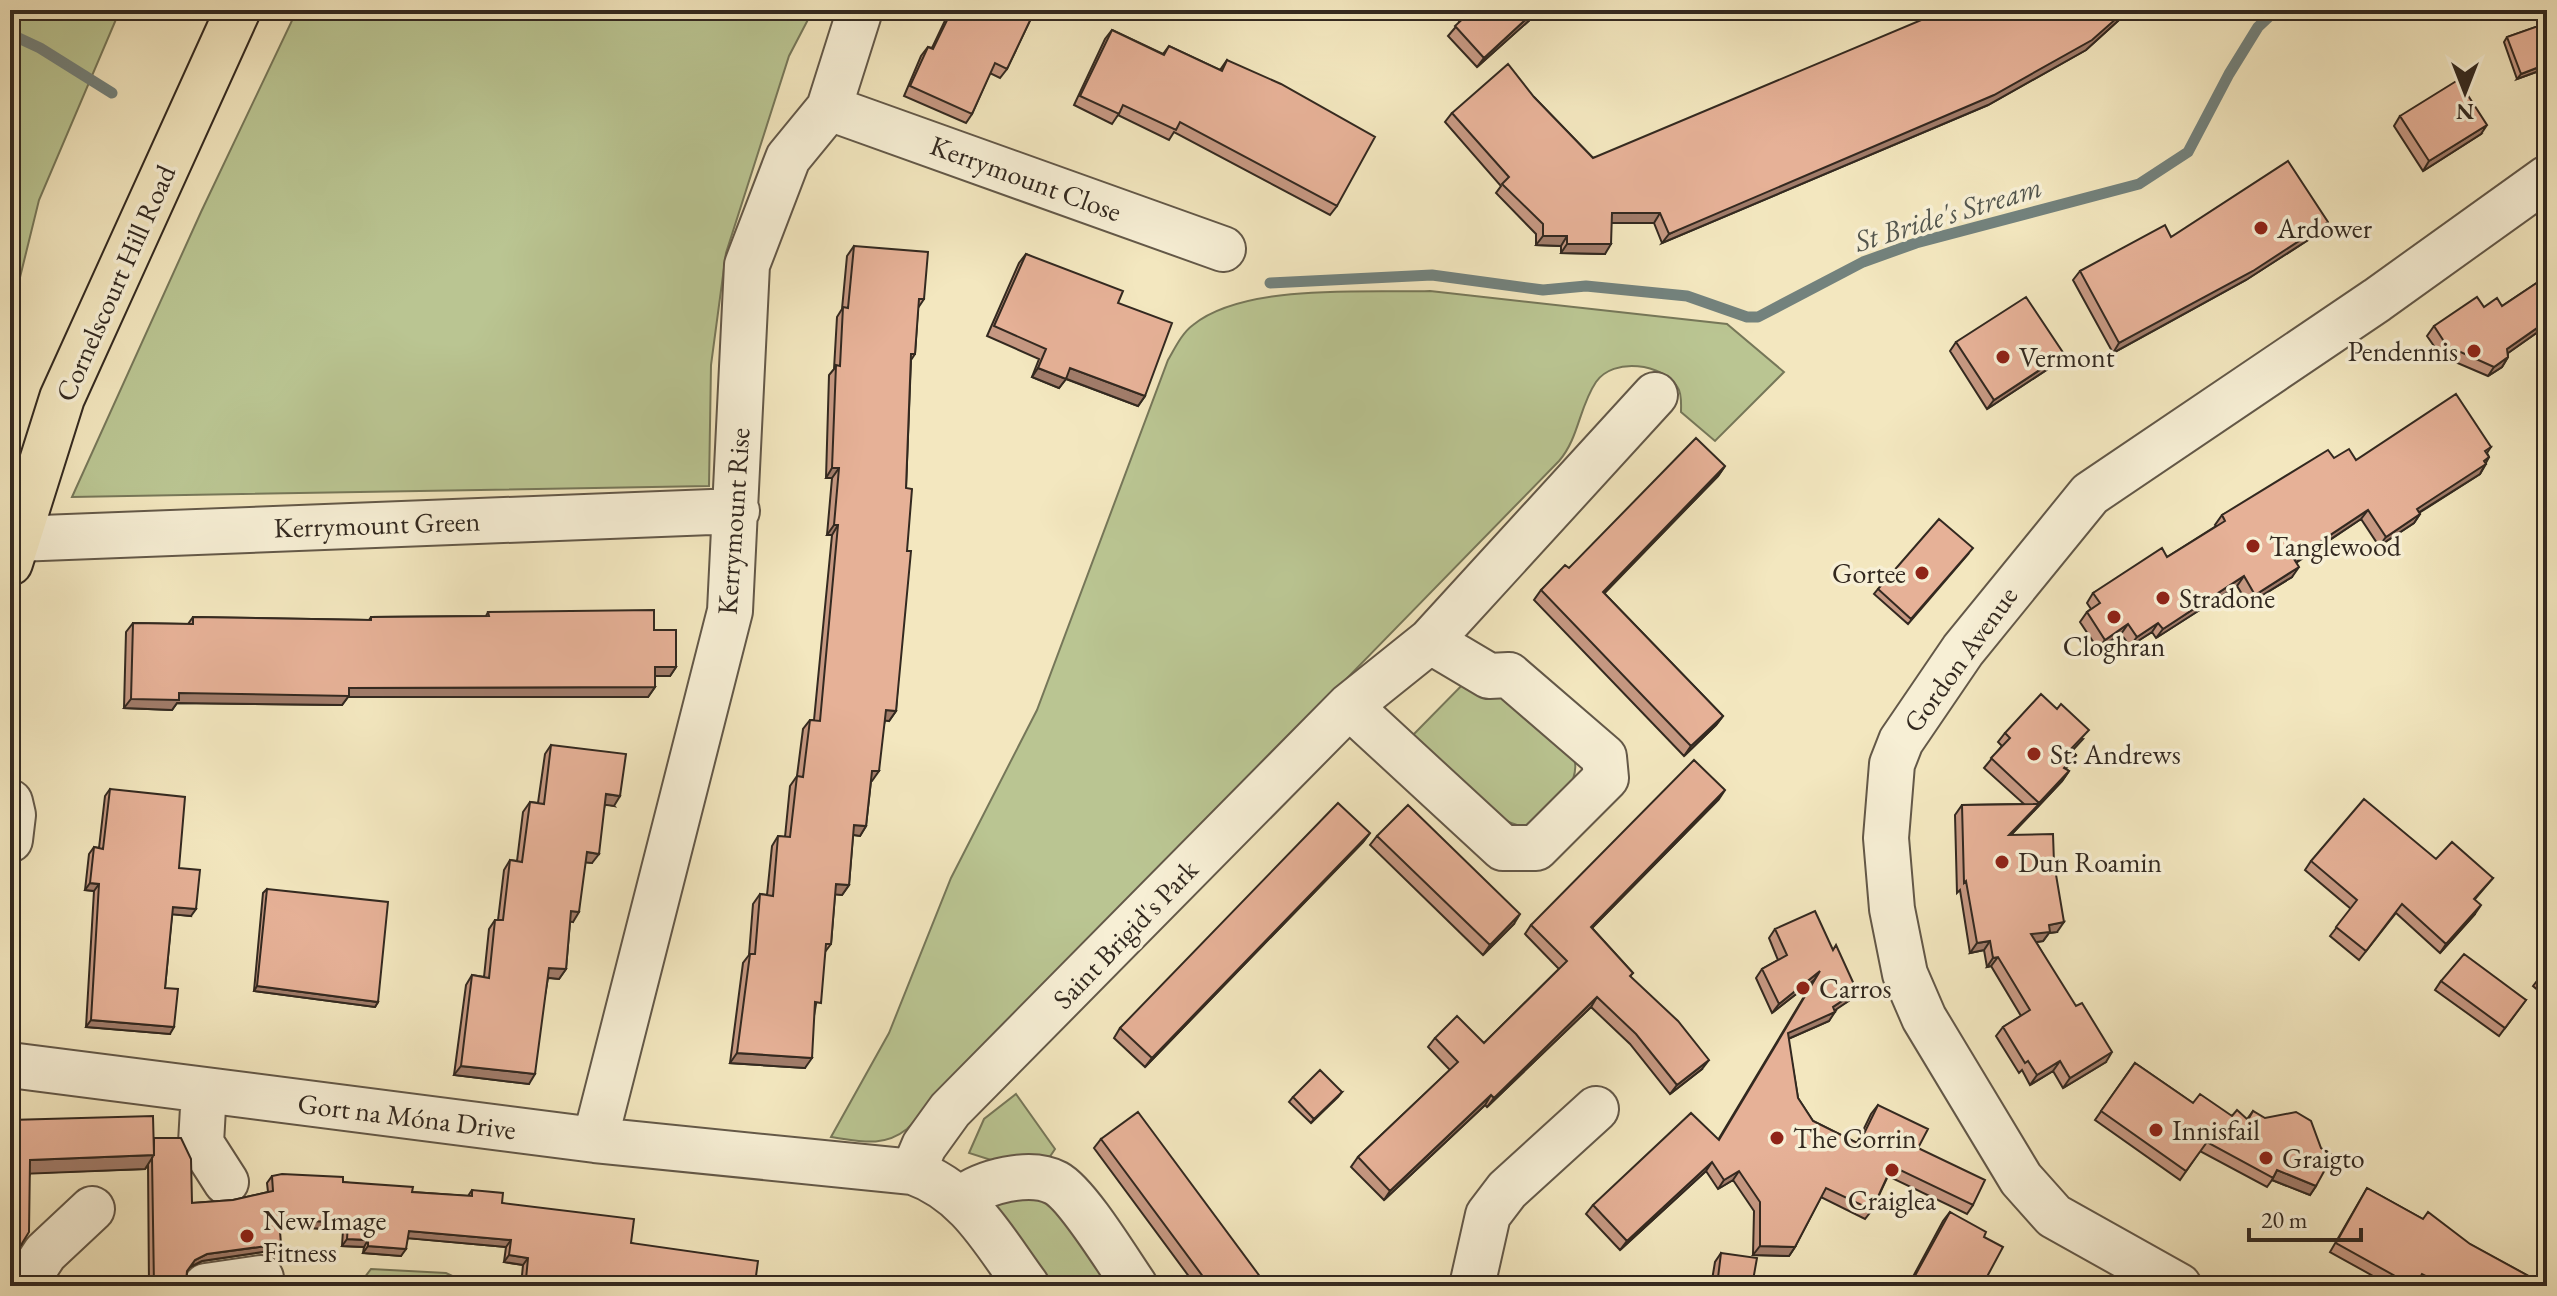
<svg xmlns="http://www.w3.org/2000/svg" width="2557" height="1296" viewBox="0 0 2557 1296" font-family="'EB Garamond',serif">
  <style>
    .green { fill: #bac592; stroke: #767759; stroke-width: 2 }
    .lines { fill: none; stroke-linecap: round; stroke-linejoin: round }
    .stream { stroke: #73827d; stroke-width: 11 }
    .minor-casing { stroke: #635848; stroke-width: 48 }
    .major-casing { stroke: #332920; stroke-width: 48 }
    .minor { stroke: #f7efd5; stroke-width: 44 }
    .major { stroke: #f3e7bf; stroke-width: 44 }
    .wall { fill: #c69882; stroke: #332920; stroke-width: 2 }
    .shaded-wall { fill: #a17c6a; stroke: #332920; stroke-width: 2 }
    .building { fill: #e6b197; stroke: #332920; stroke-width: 2 }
    .poi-dot { fill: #8f2418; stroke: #f7efd5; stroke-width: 3 }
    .labels { text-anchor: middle; stroke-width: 7; stroke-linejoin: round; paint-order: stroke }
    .street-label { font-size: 28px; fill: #332920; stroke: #f7efd5 }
    .poi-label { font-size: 28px; fill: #332920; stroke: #f7efd5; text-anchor: start }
    .water-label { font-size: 30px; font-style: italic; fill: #53564e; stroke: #f7efd5 }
  </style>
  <rect width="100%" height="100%" fill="#f3e7bf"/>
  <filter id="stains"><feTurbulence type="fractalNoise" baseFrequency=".0025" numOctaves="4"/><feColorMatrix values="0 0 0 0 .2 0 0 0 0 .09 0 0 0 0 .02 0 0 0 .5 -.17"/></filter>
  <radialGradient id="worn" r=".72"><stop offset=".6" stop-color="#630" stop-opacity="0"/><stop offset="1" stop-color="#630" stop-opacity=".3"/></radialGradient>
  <!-- green -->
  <path class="green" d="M10 10H120L39 200 10 318Z
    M297 10H813L789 56 726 253 711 365 709 486 72 497 201 212Z
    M1430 291 1727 324 1784 372 1715 441 1681 412C1681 404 1682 394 1678 388 1663 363 1613 357 1596 382 1579 407 1579 438 1559 461L907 1129C883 1148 860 1141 831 1137L889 1033 951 878 1037 710 1168 360C1175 348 1182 333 1193 325 1245 283 1365 293 1430 291Z
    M1470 677C1493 693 1563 734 1573 756 1583 776 1556 815 1539 824 1526 830 1516 825 1504 820L1412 736Z
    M1016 1094 1055 1149 1049 1158 991 1160 969 1153 984 1119Z
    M1037 1194 1066 1211 1127 1286H1052L990 1202Z
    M371 1269 446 1273 474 1286H358Z"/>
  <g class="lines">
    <!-- stream -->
    <path class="stream" d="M10 34 40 48 112 93
      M1270 283 1432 275 1543 290 1586 286 1687 296 1747 317H1758L1863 262 1916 243 2139 184 2188 152 2229 74 2258 27 2276 10"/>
    <!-- minor casing -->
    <g class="minor-casing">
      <path id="minor" d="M829 108 1223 249
        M16 539 737 511
        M1349 706 1503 848H1536L1606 778 1604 757 1509 675 1489 676 1430 641
        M10 802 13 815 10 840
        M10 1065 595 1140 913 1172C969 1192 993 1240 1027 1286
        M204 1090 201 1143 226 1182
        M595 1140 730 611 747 265 788 158 829 108 860 10
        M913 1172 924 1146 950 1110 1349 706 1430 641 1655 395
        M962 1198C983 1182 1030 1169 1056 1183 1078 1195 1119 1263 1135 1286
        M26 1282 45 1253 92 1209
        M206 1286 261 1278
        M1472 1286 1488 1215 1507 1190 1596 1109
        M2179 1286 2054 1216 2021 1179 1924 1018 1905 974 1892 909 1886 838 1892 764 1901 741 1963 650 2090 494 2377 300 2547 178"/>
    </g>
    <!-- major casing -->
    <g class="major-casing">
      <path id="major" d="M10 563 62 398 238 10"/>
    </g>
    <!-- minor -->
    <use href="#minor" class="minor"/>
    <!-- major -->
    <use href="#major" class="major"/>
  </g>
  <!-- wall -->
  <path class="wall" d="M950 10H1035L1007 69 1000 78 990 73 972 114 966 123 904 96 921 56 928 47 932 48Z
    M1449 10H1537L1533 17 1477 67 1448 36 1460 22Z
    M2127 10 2120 19 2086 50 1988 105 1662 243 1654 223H1611L1605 254 1561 253V246L1536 245V234L1496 193 1501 186 1445 122 1452 113 1534 97 1593 158Z
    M2547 23V68L2517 79 2504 42 2507 37Z
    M1112 30 1163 54 1169 46 1220 70 1227 60 1337 206 1330 215 1174 132 1169 140 1118 115 1112 124 1074 105 1105 39Z
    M2400 116 2481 134 2423 171 2394 126Z
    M2322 231 2246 280 2113 353 2073 280 2080 271 2171 237Z
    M854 246 924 299 918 308 915 354 911 360 906 488 907 551 896 711 889 721 885 720 871 781 866 826 860 836 853 835 849 885 842 895 835 894 831 944 825 952 805 1068 730 1063 743 963 749 955 753 904 760 894 767 895 772 846 778 836 785 837 790 786 797 776 803 729 810 720H814L832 535H827L832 478H826L829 375 834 369 837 317 842 309 847 256Z
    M1026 254 1118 303 1145 396 1138 406 1066 379 1059 388 1032 377 1039 359 987 336 1019 263Z
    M2547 276V337L2542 329 2508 353V357L2502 367 2488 376 2441 356 2427 336 2434 326 2484 307 2502 306Z
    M1956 342 2057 363 1987 409 1950 351Z
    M2491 447 2487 453 2489 457 2485 463 2486 464 2480 474 2419 513 2420 514 2414 523 2379 546 2361 519 2296 563 2292 577 2248 604 2237 586 2156 638 2152 632 2130 646 2121 634 2098 649 2080 622 2087 612 2091 609 2087 603 2093 593 2167 557 2216 526 2215 525 2222 515 2334 458 2356 460Z
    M1725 466 1718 476 1604 593 1723 716 1716 725 1684 756 1534 600 1541 590 1569 568Z
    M1969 553 1908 624 1874 594 1878 589Z
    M488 612 654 630 676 667 670 676H655V687L648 697H348L342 705 177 703 172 710 124 708 126 632 133 623 188 624 193 617 369 620 371 617 486 616Z
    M2005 733 2083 739 2072 751 2076 755 2066 769 2069 771 2062 781 2011 835 2057 932 2049 933 2043 941 2036 942 2106 1062 2063 1088 2053 1071 2030 1085 2022 1070 2019 1073 1996 1036 2003 1027 2021 1016 1991 966 1987 967 1984 950 1970 953 1960 890 1957 893 1955 815 1962 805 2024 804 1984 768 2002 746 1998 742Z
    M551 745 614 806 605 804 592 863 585 862 573 922 570 921 566 969 559 979 548 978 529 1084 454 1075 466 985 472 975 484 977 489 929 495 920H498L504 870 510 860 517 861 523 812 530 802 538 803 545 754Z
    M110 789 179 868 191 916 172 914 165 988 170 1034 86 1027 94 891 85 890 89 854 94 847 99 848 105 796Z
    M1719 799 1592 928 1633 973 1630 976 1702 1069 1670 1094 1630 1044 1591 1007 1487 1107 1485 1105 1384 1200 1351 1167 1358 1157 1450 1070 1428 1047 1435 1038 1484 1043 1559 969 1525 934 1531 925Z
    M2547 802V867L2545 805Z
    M1370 833 1363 842 1145 1067 1114 1038 1120 1028Z
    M1377 836 1514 924 1483 955 1370 845Z
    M2436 859 2493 878 2475 899V914L2440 953 2396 913 2359 960 2330 936 2351 909 2305 870 2311 861Z
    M267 889 378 1002 375 1007 254 991 263 893Z
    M1775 929 1833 950 1857 991 1850 1000 1834 1010 1829 1021 1788 1039 1798 1098 1813 1121 1857 1143 1871 1114 1878 1105 1973 1205 1967 1214 1888 1176 1872 1210 1865 1219 1821 1197 1795 1247 1789 1256 1753 1255 1754 1211 1733 1180 1718 1189 1706 1171 1620 1250 1586 1214 1593 1205 1718 1140 1814 980 1772 1013 1756 978 1762 969 1778 960 1769 938Z
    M2547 968V998L2533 986Z
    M2441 981 2526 1000 2499 1036 2435 990Z
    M2135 1063 2193 1103 2232 1116 2247 1119 2253 1111 2316 1186 2310 1195 2272 1180 2267 1187 2200 1151 2180 1180 2095 1120Z
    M1342 1092 1311 1123 1289 1102 1293 1097Z
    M10 1120 154 1138 192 1203 233 1200 268 1192 267 1183 272 1176 343 1182 412 1192 468 1196 472 1190 502 1203 631 1243 756 1276 953 1286H521L523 1265 504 1262 506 1247 408 1238 401 1256 363 1253 364 1247 342 1246 343 1230 280 1226 276 1250 202 1261 190 1267 187 1271 186 1282 188 1286H149L148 1165 145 1169 30 1173 11 1259H10Z
    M1101 1139 1267 1286H1196L1094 1148Z
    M2367 1188 2423 1219 2547 1286H2421L2416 1283 2415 1286H2391L2330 1252Z
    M1950 1212 1984 1237 1982 1286H1908L1943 1221Z
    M1721 1253 1752 1286H1711L1715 1262Z"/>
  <!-- shaded-wall -->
  <path class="shaded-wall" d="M1536 10H1537L1533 17 1477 67 1484 58Z
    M2127 10 2120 19 2086 50 1988 105 1662 243 1669 234Z
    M2547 64V68L2517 79 2521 74Z
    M2487 125 2481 134 2423 171 2429 161Z
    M1612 213H1660L1654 223H1605Z
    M2328 222 2322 231 2246 280 2113 353 2119 343Z
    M1543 236H1567L1561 246 1536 245Z
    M1567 244H1611L1605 254 1561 253Z
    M2547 321 2542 329 2501 358 2507 349Z
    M2064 354 2057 363 1987 409 1994 400Z
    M2508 357 2502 367 2488 376 2494 367Z
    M1038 368 1066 379 1059 388 1032 377Z
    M1070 368 1145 396 1138 406 1064 378Z
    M2489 457 2480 474 2410 518 2417 509Z
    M1725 466 1718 476 1597 601 1603 592Z
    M832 468H839L832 478H826Z
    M2368 510 2361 519 2287 568 2294 559Z
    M2420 514 2414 523 2379 546 2386 537Z
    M834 525H838L832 535H827Z
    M2299 567 2292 577 2248 604 2255 595Z
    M2244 576 2237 586 2156 638 2163 629Z
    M2158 623 2152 632 2130 646 2137 637Z
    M2128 624 2121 634 2098 649 2105 640Z
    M655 667H676L670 676H648Z
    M655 687 648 697H348L342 705 177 703 172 710 124 708 131 699 179 693 349 688Z
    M886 710 896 711 889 721 880 720Z
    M1723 716 1716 725 1684 756 1691 746Z
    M872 771H879L872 781 866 780Z
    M2069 771 2062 781 2033 812 2039 803Z
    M1725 790 1719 799 1584 936 1591 927Z
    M606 794 620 796 614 806 599 804Z
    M2039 804 2032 813 2002 844 2009 835Z
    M854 825 866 826 860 836 848 834Z
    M1370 833 1363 842 1145 1067 1152 1058Z
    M587 852 599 854 592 863 580 862Z
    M90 883 99 884 94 891 85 890Z
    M836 884 849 885 842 895 829 894Z
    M2481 905 2475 914 2440 953 2446 944Z
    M173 907 196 909 191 916 168 914Z
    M571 911 579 912 573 922 565 921Z
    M1520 914 1514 924 1483 955 1490 945Z
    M2064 922 2057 932 2049 933 2043 941 2025 944 2031 934 2049 925Z
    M1990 941 1984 950 1970 953 1977 943Z
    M1998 957 1991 966 1987 967 1993 958Z
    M549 968 566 969 559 979 542 977Z
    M1820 971 1814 980 1772 1013 1779 1004Z
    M257 986 378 1002 375 1007 254 991Z
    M1857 991 1850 1000 1828 1015 1835 1012 1829 1021 1781 1042 1788 1033 1833 1007Z
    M1597 997 1591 1007 1487 1107 1494 1098Z
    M91 1020 174 1027 170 1034 86 1027Z
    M2112 1052 2106 1062 2063 1088 2070 1078Z
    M737 1053 812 1058 805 1068 730 1063Z
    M1709 1060 1702 1069 1670 1094 1677 1085Z
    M2060 1061 2053 1071 2030 1085 2037 1075Z
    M461 1066 535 1074 529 1084 454 1075Z
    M1342 1092 1338 1097 1311 1123 1314 1119Z
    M1491 1095 1485 1105 1384 1200 1390 1191Z
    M154 1155 145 1169 21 1174 30 1160Z
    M1712 1162 1706 1171 1620 1250 1627 1241Z
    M2277 1170 2316 1186 2310 1195 2272 1180Z
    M1739 1171 1733 1180 1718 1189 1724 1180Z
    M279 1219 348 1223 343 1230 274 1226Z
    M409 1231 511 1240 506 1247 405 1238Z
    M347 1239 368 1240 364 1247 342 1246Z
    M10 1244 21 1245 11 1259H10Z
    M281 1244 276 1250 202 1261 190 1267 195 1260 207 1254Z
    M368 1246 406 1249 401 1256 363 1253Z
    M1760 1246 1795 1247 1789 1256 1753 1255Z
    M509 1255 528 1258 523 1265 504 1262Z
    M526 1279 573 1286H521Z"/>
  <!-- building -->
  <path class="building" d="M952 10H1035L1007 69 995 63 972 114 910 86 928 47 933 49Z
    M1464 10H1536L1484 58 1455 26 1468 14Z
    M1945 10H2126L2092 40 1994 95 1669 234 1660 213H1612L1611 244H1567V236H1543V224L1502 184 1509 177 1452 113 1508 64 1534 97 1593 158Z
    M2547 23V64L2521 74 2507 37Z
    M1112 30 1164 55 1169 46 1222 71 1227 60 1281 84 1375 137 1337 206 1180 122 1176 130 1123 105 1119 114 1080 96Z
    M2458 80 2487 125 2429 161 2400 116Z
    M2288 161 2328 222 2253 271 2119 343 2080 271 2165 225 2171 237Z
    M854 246 928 252 924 299H919L915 354H911L906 488 912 489 907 551H911L896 711 886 710 879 771H872L866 826 854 825 849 885 836 884 831 944H826L821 1003 815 1002 812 1058 737 1053 750 954H755L760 894 773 896 778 836 790 837 797 776 803 777 810 720 820 721 838 525H834L839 468H832L836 365 840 366 843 307 848 308Z
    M1026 254 1123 291 1118 303 1172 323 1145 396 1070 368 1066 379 1038 368 1046 349 994 326Z
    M2547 276V321L2507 349 2508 357 2494 367 2447 346 2434 326 2477 297 2484 307 2497 298 2502 306Z
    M2026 297 2064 354 1994 400 1956 342Z
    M2456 394 2491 447 2485 451 2489 457 2484 461 2486 464 2417 509 2420 514 2386 537 2368 510 2294 559 2299 567 2255 595 2244 576 2163 629 2158 623 2137 637 2128 624 2105 640 2087 612 2100 603 2093 593 2162 548 2167 557 2225 521 2222 515 2328 450 2334 458 2349 449 2356 460Z
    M1696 438 1725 466 1603 592 1723 716 1691 746 1541 590 1565 565 1569 568Z
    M1939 519 1973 548 1911 619 1878 589Z
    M654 610V630H676V667H655V687L349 688V696L179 693V700L131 699 133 623 193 624V617L371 620V617L489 616 488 612Z
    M2041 694 2057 709 2061 704 2089 730 2070 750 2076 755 2064 768 2069 771 2039 803 1991 758 2010 738 2005 733Z
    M551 745 626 754 620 796 606 794 599 854 587 852 579 912 571 911 566 969 549 968 535 1074 461 1066 472 975 489 978 495 920H503L510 860 522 862 530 802 544 804Z
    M1694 760 1725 790 1591 927 1633 973 1630 976 1678 1021 1709 1060 1677 1085 1636 1034 1597 997 1494 1098 1491 1095 1390 1191 1358 1157 1458 1062 1435 1038 1457 1016 1484 1043 1567 961 1531 925Z
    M110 789 185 797 179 868 200 870 196 909 173 907 165 988 178 989 174 1027 91 1020 99 884 90 883 94 847 103 849Z
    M2364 799 2436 859 2452 842 2493 878 2474 899 2481 905 2446 944 2402 904 2366 951 2336 927 2357 900 2311 861Z
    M1338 803 1370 833 1152 1058 1120 1028Z
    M2039 804 2009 835 2053 834 2054 863 2064 922 2049 925 2050 932 2031 934 2076 1006 2082 1003 2112 1052 2070 1078 2060 1061 2037 1075 2028 1061 2025 1063 2003 1027 2030 1010 1998 957 1993 958 1990 941 1977 943 1966 881 1964 883 1962 805Z
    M1408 805 1520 914 1490 945 1377 836Z
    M267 889 388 902 378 1002 257 986Z
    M1815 911 1833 950 1836 945 1857 991 1833 1007 1835 1012 1788 1033 1798 1098 1813 1121 1859 1144 1878 1105 1928 1129 1918 1148 1985 1180 1973 1205 1892 1166 1872 1210 1826 1188 1795 1247 1760 1246V1202L1739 1171 1724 1180 1712 1162 1627 1241 1593 1205 1691 1113 1719 1140 1820 971 1779 1004 1762 969 1787 955 1775 929Z
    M2464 954 2526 1000 2505 1028 2441 981Z
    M2547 968V983L2540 977Z
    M2135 1063 2193 1103 2200 1094 2232 1116 2237 1110 2248 1120 2253 1111 2265 1118 2296 1112 2311 1121 2321 1148 2333 1155 2316 1186 2277 1170 2273 1178 2207 1142 2186 1171 2101 1111Z
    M1320 1070 1342 1092 1314 1119 1293 1097Z
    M1138 1112 1267 1286H1210L1101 1139Z
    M153 1116 154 1155 30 1160 29 1232 21 1245 10 1244V1120Z
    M154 1138H181L191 1159 192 1203 233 1200 273 1191 272 1176 282 1174 343 1177V1182L413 1187 412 1192 472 1196V1190L503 1193 502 1203 634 1219 631 1243 758 1261 756 1276 953 1282V1286H573L526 1279 528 1258 509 1255 511 1240 409 1231 406 1249 368 1246V1240L347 1239 348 1223 279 1219 281 1244 207 1254 195 1260 187 1271 186 1282 188 1286H154L152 1158 154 1155Z
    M2367 1188 2423 1219 2428 1212 2470 1244 2547 1286H2445L2422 1274 2415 1286H2413L2336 1243Z
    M1950 1212 1986 1232 1984 1237 2003 1247 1982 1286H1917L1911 1283Z
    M1721 1253 1757 1258 1752 1286H1717Z"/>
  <!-- markers -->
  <g class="poi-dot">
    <circle cx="2261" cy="228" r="8"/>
    <circle cx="2474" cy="351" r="8"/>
    <circle cx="2003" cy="357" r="8"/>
    <circle cx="2253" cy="546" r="8"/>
    <circle cx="1922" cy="573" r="8"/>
    <circle cx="2163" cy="598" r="8"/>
    <circle cx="2114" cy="617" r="8"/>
    <circle cx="2034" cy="754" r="8"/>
    <circle cx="2002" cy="862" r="8"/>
    <circle cx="1803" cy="988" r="8"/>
    <circle cx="2156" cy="1130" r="8"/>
    <circle cx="1777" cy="1138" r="8"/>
    <circle cx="2266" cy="1158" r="8"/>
    <circle cx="1892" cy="1170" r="8"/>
    <circle cx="247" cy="1236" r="8"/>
  </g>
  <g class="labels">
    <!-- street labels -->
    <g class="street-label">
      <text transform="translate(1026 178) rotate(20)" y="10">Kerrymount Close</text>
      <text transform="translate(115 283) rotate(-66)" y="10">Cornelscourt Hill Road</text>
      <text transform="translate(733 521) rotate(-86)" y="10">Kerrymount Rise</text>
      <text transform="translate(377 524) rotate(-2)" y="10">Kerrymount Green</text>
      <text transform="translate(1960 659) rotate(-54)" y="10">Gordon Avenue</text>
      <text transform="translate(1125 934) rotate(-46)" y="10">Saint Brigid's Park</text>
      <text transform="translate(407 1116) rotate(7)" y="10">Gort na Móna Drive</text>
    </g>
    <!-- poi labels -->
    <g class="poi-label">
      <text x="2277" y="238">Ardower</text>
      <text x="2458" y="361" text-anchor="end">Pendennis</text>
      <text x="2019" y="367">Vermont</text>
      <text x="2269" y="556">Tanglewood</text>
      <text x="1906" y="583" text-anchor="end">Gortee</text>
      <text x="2179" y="608">Stradone</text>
      <text x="2114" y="656" text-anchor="middle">Cloghran</text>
      <text x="2050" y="764">St. Andrews</text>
      <text x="2018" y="872">Dun Roamin</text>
      <text x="1819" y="998">Carros</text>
      <text x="2172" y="1140">Innisfail</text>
      <text x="1793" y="1148">The Corrin</text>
      <text x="2282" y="1168">Graigto</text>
      <text x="1892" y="1210" text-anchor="middle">Craiglea</text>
      <text x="263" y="1230">New Image<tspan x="263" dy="32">Fitness</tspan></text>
    </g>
    <!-- water labels -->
    <g class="water-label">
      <text transform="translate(1948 214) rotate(-17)" y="10">St Bride's Stream</text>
    </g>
  </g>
  <!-- margin -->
  <rect width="2557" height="1296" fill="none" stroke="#f3e7bf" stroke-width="40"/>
  <rect x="12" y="12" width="2533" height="1272" fill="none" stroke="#332920" stroke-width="4"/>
  <rect x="20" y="20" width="2517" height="1256" fill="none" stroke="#332920" stroke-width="2"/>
  <!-- north arrow -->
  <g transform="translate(2465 92) rotate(180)" stroke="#f7efd5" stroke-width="6" paint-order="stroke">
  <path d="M0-6L14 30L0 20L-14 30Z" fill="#332920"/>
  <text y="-12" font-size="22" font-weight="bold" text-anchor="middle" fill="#332920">N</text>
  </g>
  <!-- scale -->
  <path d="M2249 1228v12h112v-12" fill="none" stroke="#332920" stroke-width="4"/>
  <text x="2261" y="1228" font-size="24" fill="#332920" stroke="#f7efd5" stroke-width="6" paint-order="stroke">20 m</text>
  <rect width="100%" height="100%" filter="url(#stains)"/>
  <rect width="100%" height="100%" fill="url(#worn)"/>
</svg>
